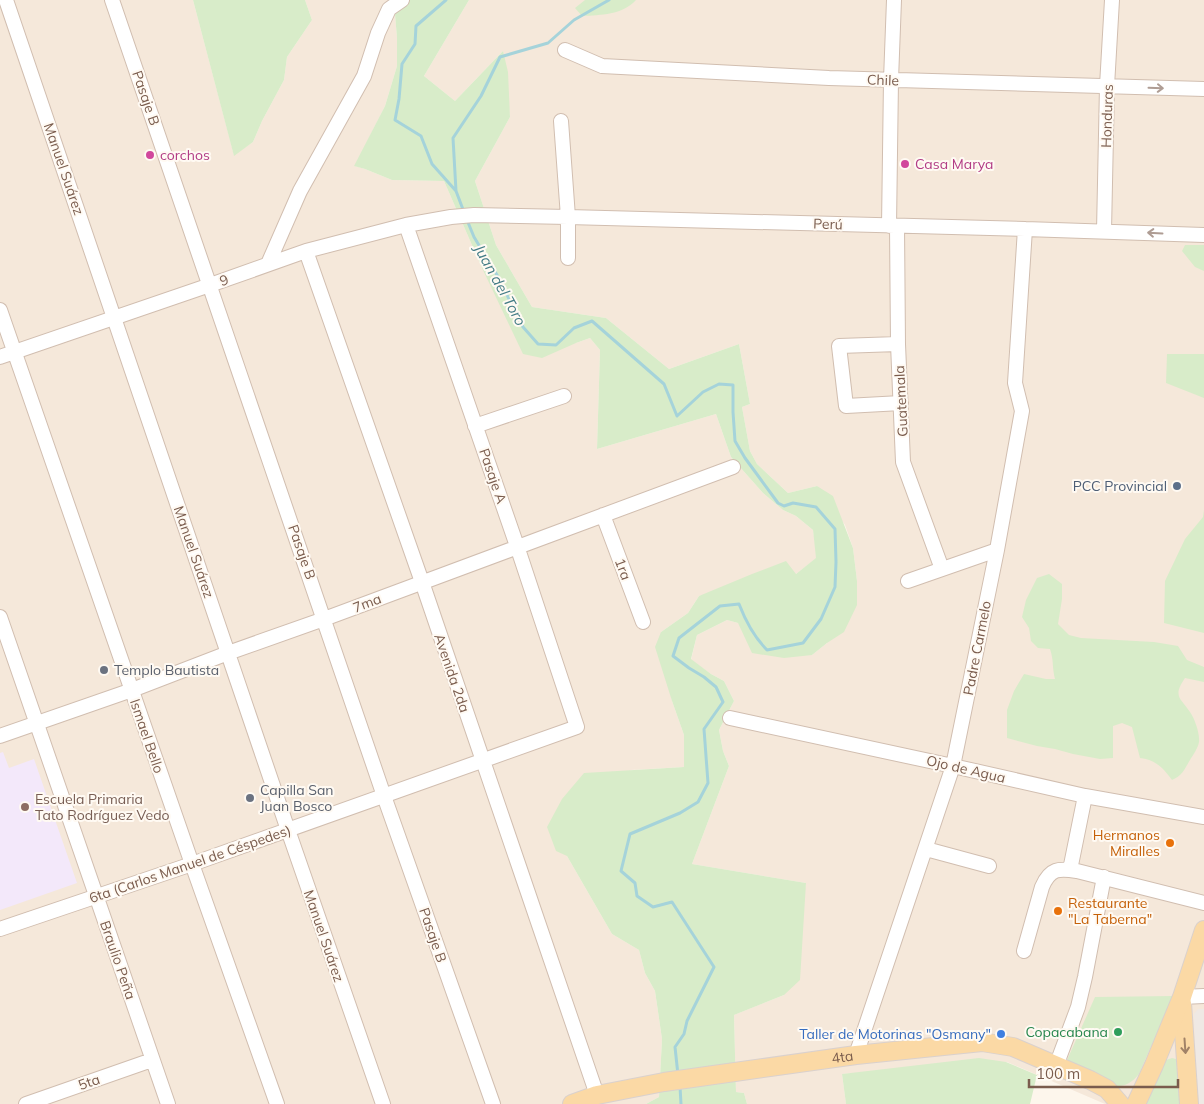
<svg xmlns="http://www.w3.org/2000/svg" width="1204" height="1104" viewBox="0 0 1204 1104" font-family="Mulish,sans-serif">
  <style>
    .residential { fill: #f5e8da }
    .industrial { fill: #efe9e4 }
    .education { fill: #f3e8fa }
    .green { fill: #d8ecc9 }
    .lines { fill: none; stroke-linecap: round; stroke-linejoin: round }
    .stream { stroke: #a5d3da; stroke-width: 3 }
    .minor-casing { stroke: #d1beb0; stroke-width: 16 }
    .major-casing { stroke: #dad1cd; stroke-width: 20 }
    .minor { stroke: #fff; stroke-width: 14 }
    .major { stroke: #fbd9a5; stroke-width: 18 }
    .oneway { stroke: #af9d94 }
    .oneway2 { stroke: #a18267 }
    .hotel-dot { fill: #d1479c; stroke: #fffaf3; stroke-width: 2 }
    .service-dot { fill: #5c6f8a; stroke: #fffaf3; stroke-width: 2 }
    .worship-dot { fill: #6b7280; stroke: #fffaf3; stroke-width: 2 }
    .education-dot { fill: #8d6e63; stroke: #fffaf3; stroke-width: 2 }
    .food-dot { fill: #e8710a; stroke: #fffaf3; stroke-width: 2 }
    .leisure-dot { fill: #2e9e5b; stroke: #fffaf3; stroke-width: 2 }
    .shop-dot { fill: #3f7fe0; stroke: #fffaf3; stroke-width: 2 }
    .labels { text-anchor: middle; stroke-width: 4; stroke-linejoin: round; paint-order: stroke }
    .street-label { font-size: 14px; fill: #7a5c4d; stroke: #fffaf3 }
    .hotel-label { font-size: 14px; fill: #b23c85; stroke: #fffaf3; text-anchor: start }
    .service-label { font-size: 14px; fill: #4e5e75; stroke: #fffaf3; text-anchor: end }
    .worship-label { font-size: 14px; fill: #5b616d; stroke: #fffaf3; text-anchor: start }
    .education-label { font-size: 14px; fill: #785e54; stroke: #fffaf3; text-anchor: start }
    .food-label { font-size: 14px; fill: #c56008; stroke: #fffaf3; text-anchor: end }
    .leisure-label { font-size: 14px; fill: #27864d; stroke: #fffaf3; text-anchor: end }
    .shop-label { font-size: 14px; fill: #366cbe; stroke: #fffaf3; text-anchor: end }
    .water-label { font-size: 15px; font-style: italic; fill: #437c86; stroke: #fffaf3 }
  </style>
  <rect width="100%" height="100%" fill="#fdf6ec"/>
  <!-- residential -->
  <path class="residential" d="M0 0H193L234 155 253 142 262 121 284 80 287 57 312 20 305 0H409L395 14 397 38V66L385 106 355 166 365 169 392 180 444 181 482 268 576 343 590 338 600 350 597 449 716 414 731 457 763 493 783 510 796 516 813 530 817 558 796 574 699 596 688 613 661 632 672 701 684 735V767L631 770 567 856 612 934 639 950 645 973 655 991 662 1039 659 1097 646 1104H0Z
    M469 0H1204V1104H1105L1007 1062 842 1074 846 1104H747L744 1093 736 1092 734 1015 784 995 806 883 692 864 729 766 723 751 719 730 734 701 724 681 711 674 691 660 697 635 727 620 738 623 812 655 827 643 857 581 853 548 845 525 817 486 788 493 757 464 750 451 742 407 750 404 739 344 669 369 606 318 532 307 496 245 475 181 510 117 503 51 455 101 424 76Z"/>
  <!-- industrial -->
  <path class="industrial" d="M1198 1009H1204V1104H1197L1194 1014Z"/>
  <!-- education -->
  <path class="education" d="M3 752 9 768 34 759 77 883 0 910V753Z"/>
  <!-- green -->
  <path class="green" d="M193 0H305L312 20 287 57 284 80 262 121 253 142 234 156Z
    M409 0H469L424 76 455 101 503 51 508 72 510 117 475 181 496 245 532 307 606 318 669 369 739 344 750 404 742 407 750 451 757 464 788 493 817 486 833 496 853 548 857 581V605L844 632 827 643 812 655 784 658 752 653 738 623 727 620 697 635 691 659 711 674 724 681 734 701 719 730 723 751 729 766 692 864 806 883 800 980 784 995 734 1015 736 1092 744 1093 747 1104H646L659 1097 662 1039 655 991 645 973 639 950 612 934 567 856 556 851 547 827 562 799 584 773 684 767V735L672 701 655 647 661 632 688 613 699 596 752 574 786 561 796 574 816 558 813 530 796 516 783 510 763 493 731 457 716 414 597 449 600 350 590 338 576 343 542 358 523 354 482 268 444 181 392 180 365 169 354 166 385 106 397 66V38L395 14Z
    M585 0H636C622 15 601 15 582 16L575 8Z
    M1185 245H1204V271L1195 267 1182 251Z
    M1167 354H1204V398L1166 383Z
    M1204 510V633L1164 623 1165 581 1185 539 1203 517Z
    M1049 574 1062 584V599L1058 624 1069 635 1081 638 1154 642 1178 646 1187 660 1204 667V682L1185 678C1172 697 1181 698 1190 712 1195 719 1200 734 1199 742 1198 748 1193 755 1190 760 1184 770 1183 775 1172 780 1164 769 1155 759 1140 758L1132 727 1122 723 1113 726V758L1100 759 1073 754 1055 749 1037 746 1007 738V710L1014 691 1024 674 1046 679H1055C1052 668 1054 661 1050 649L1038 648 1031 641 1029 628 1022 617 1026 600 1037 578Z
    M1173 996 1139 1074C1124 1093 1108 1086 1089 1078 1081 1074 1072 1071 1064 1067L1095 997Z
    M979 1058 1006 1062 1037 1075 1030 1104H846L842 1074Z
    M1172 1058 1176 1059 1180 1062 1185 1104H1143L1163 1063 1166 1060Z"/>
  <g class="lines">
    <!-- stream -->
    <path class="stream" d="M446 0 416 26 415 44 402 64 399 99 395 120 421 136 432 164 456 191 464 212
      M456 191 453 138 481 96 500 57 548 43 574 20 609 0
      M467 220 474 237 497 275 523 327 538 344 556 345 574 328 592 321 664 384 677 416 703 392 719 384 733 385V412L735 441 745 458 778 503 784 506 793 503 816 507 835 529 836 562 835 587 821 619 803 643 767 650C754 637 746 622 739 604L720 606 679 638 673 656 689 668 704 677 716 687 723 702 704 729 708 783 698 802 680 813 630 834 621 871 635 883 637 896 653 907 672 902 714 967 687 1021 684 1034 675 1047 678 1075
      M680 1086 681 1104"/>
    <!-- minor casing -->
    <g class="minor-casing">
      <path id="minor" d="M6 0 288 830 383 1104
        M112 0 384 796 493 1104
        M565 50 602 66 829 78 1204 89
        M561 121 568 217V258
        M889 226 891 80 894 0
        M897 226 898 344 903 462 942 569
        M1104 231 1107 86 1112 0
        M306 251 422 582 597 1095
        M268 264 300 191 364 76 378 33 389 9 402 0
        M0 310 192 864 277 1104
        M898 344 839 346 846 406 901 403
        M0 357 210 285 306 251 406 225 451 217 474 215 568 217 1025 229 1204 235
        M475 426 564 396
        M603 515 643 622
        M908 581 997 550
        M0 617 168 1104
        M730 718 953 766 1085 796 1204 817
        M0 736 132 690 228 653 324 619 733 467
        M926 849 989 866
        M1070 870 1085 796
        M0 929 192 864 577 727 517 546 406 225
        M1024 951 1042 887C1050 868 1059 868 1077 871L1204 903
        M1182 997 1204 996
        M856 1055 953 766 997 550 1022 411 1015 383 1025 229
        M1056 1066 1078 1007 1085 977 1104 877
        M26 1104 152 1060"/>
    </g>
    <!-- major casing -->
    <g class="major-casing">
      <g id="major">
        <path d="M1182 1003 1189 1104"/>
        <path id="s1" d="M572 1104 597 1095 664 1082 856 1055 982 1042 1013 1047 1090 1080 1107 1089 1120 1104"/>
        <path d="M1136 1104 1154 1065 1182 997 1204 930"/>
      </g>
    </g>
    <!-- minor -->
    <use href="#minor" class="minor"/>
    <!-- major -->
    <use href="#major" class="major"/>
  </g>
  <!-- one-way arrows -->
  <defs><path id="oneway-shaft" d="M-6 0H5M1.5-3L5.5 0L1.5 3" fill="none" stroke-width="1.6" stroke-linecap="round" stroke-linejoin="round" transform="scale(1.25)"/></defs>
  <g class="oneway">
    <use href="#oneway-shaft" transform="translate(1156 88) rotate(2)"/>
    <use href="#oneway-shaft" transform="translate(1155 233) rotate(-177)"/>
  </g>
  <use class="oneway2" href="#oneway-shaft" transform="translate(1185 1046) rotate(86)"/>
  <!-- markers -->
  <g class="hotel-dot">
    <circle cx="150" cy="155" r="5"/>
    <circle cx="905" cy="164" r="5"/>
  </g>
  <circle class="service-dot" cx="1177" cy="486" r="5"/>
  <g class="worship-dot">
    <circle cx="104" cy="670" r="5"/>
    <circle cx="250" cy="798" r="5"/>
  </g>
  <circle class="education-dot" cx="25" cy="807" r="5"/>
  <g class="food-dot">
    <circle cx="1170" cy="843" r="5"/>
    <circle cx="1058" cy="911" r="5"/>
  </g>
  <circle class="leisure-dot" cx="1118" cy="1032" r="5"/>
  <circle class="shop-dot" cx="1001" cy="1034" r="5"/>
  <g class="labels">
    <!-- street labels -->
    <g class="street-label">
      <text transform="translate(883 80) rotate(2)" y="5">Chile</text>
      <text transform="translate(146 98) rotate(71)" y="5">Pasaje B</text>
      <text transform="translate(1107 116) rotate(-88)" y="5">Honduras</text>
      <text transform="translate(64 169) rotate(71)" y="5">Manuel Suárez</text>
      <text transform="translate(828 224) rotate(2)" y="5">Perú</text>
      <text transform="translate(224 280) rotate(-20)" y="5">9</text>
      <text transform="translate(901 401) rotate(-93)" y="5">Guatemala</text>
      <text transform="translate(493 476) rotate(71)" y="5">Pasaje A</text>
      <text transform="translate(194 552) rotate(71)" y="5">Manuel Suárez</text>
      <text transform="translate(302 552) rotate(71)" y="5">Pasaje B</text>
      <text transform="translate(623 569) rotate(69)" y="5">1ra</text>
      <text transform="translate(367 603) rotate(-21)" y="5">7ma</text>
      <text transform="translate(977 648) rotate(-79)" y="5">Padre Carmelo</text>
      <text transform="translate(452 673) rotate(71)" y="5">Avenida 2da</text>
      <text transform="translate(147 736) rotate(71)" y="5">Ismael Bello</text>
      <text transform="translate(966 769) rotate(13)" y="5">Ojo de Agua</text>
      <text transform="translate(190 864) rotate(-19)" y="5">6ta (Carlos Manuel de Céspedes)</text>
      <text transform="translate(433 935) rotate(71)" y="5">Pasaje B</text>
      <text transform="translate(324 936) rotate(71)" y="5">Manuel Suárez</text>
      <text transform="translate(118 960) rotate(71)" y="5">Braulio Peña</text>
      <text dy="5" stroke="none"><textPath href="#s1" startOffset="275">4ta</textPath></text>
      <text transform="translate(89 1082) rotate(-19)" y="5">5ta</text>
    </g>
    <!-- hotel labels -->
    <g class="hotel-label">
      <text x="160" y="160">corchos</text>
      <text x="915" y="169">Casa Marya</text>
    </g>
    <!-- service labels -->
    <g class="service-label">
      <text x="1167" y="491">PCC Provincial</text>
    </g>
    <!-- worship labels -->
    <g class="worship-label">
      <text x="114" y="675">Templo Bautista</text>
      <text x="260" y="795">Capilla San<tspan x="260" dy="16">Juan Bosco</tspan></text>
    </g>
    <!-- education labels -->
    <g class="education-label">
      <text x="35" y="804">Escuela Primaria<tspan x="35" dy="16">Tato Rodríguez Vedo</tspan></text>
    </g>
    <!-- food labels -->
    <g class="food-label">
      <text x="1160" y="840">Hermanos<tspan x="1160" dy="16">Miralles</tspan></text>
      <text x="1068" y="908" text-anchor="start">Restaurante<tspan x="1068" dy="16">"La Taberna"</tspan></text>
    </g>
    <!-- leisure labels -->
    <g class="leisure-label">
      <text x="1108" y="1037">Copacabana</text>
    </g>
    <!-- shop labels -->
    <g class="shop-label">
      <text x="991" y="1039">Taller de Motorinas "Osmany"</text>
    </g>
    <!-- water labels -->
    <g class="water-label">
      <text transform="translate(500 285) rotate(61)" y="5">Juan del Toro</text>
    </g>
  </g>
  <!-- scale -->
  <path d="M1029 1079v8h149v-8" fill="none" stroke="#7a5c4d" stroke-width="2.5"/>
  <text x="1036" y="1079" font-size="15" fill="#7a5c4d" stroke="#fffaf3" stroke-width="4" paint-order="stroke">100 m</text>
</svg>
